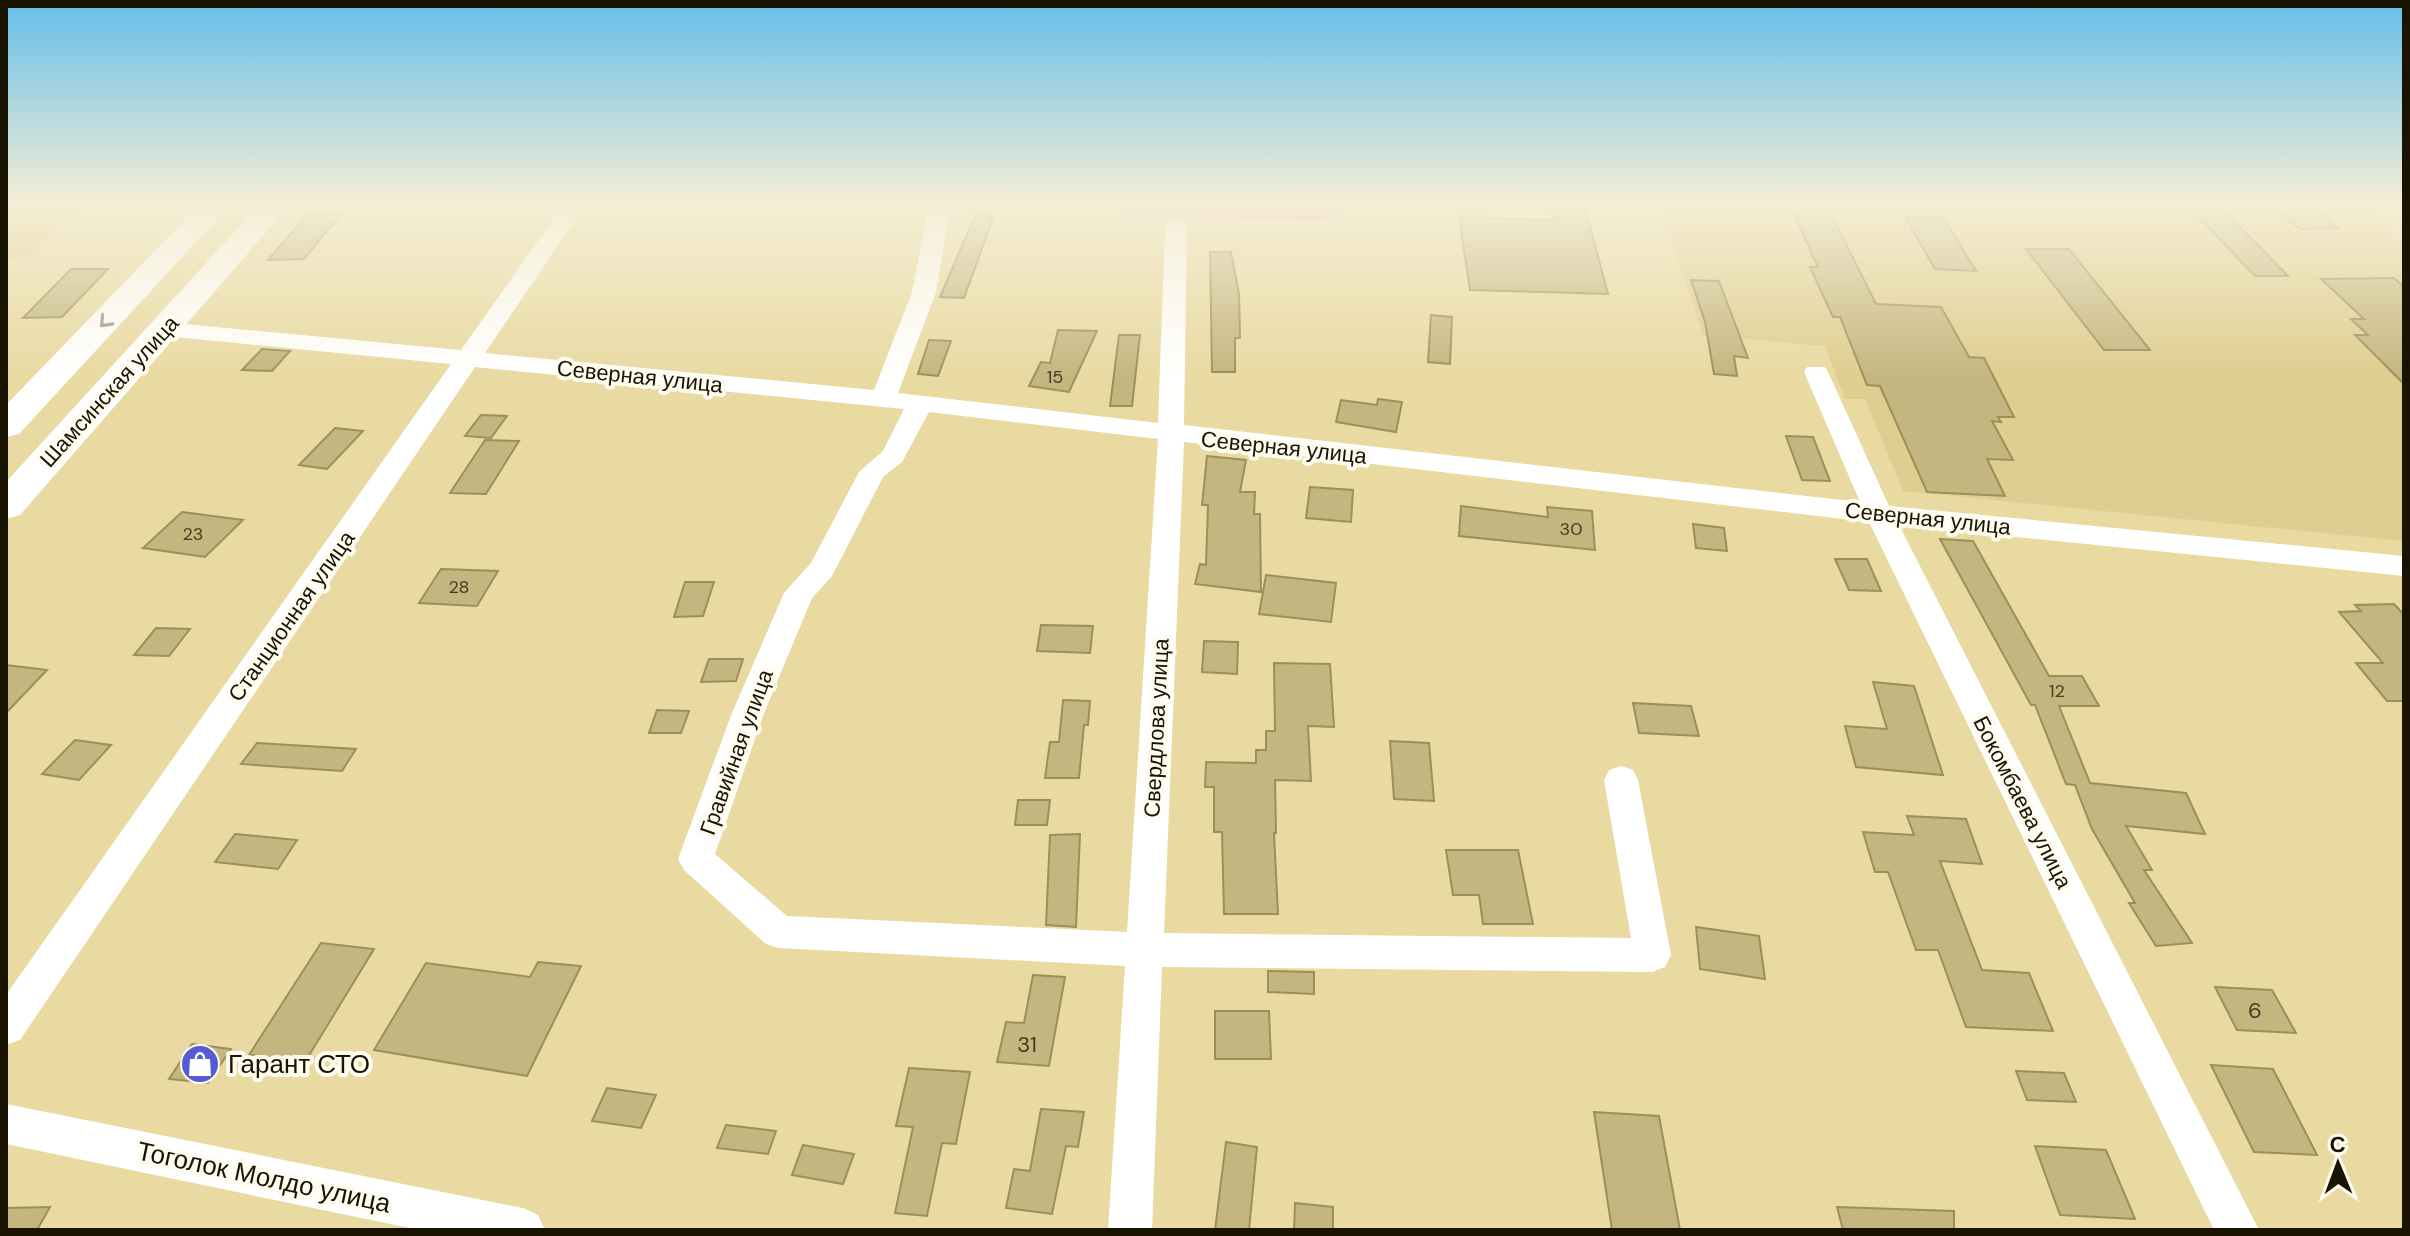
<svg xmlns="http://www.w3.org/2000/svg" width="2410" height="1236" viewBox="0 0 2410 1236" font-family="'DM Sans',sans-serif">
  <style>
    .built { fill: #dfce8f }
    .green { fill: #dc99cc }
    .building { fill: #c4b67f; stroke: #9c8f5a; stroke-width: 2 }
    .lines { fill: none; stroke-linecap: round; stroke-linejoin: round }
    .street { fill: #fff; fill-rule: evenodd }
    .secondary { fill: #fff; fill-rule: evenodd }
    .oneway { stroke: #98958d }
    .labels { text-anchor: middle; stroke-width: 8; stroke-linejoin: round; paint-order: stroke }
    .number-label { font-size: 18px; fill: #443c20 }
    .street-label { font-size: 22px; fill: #191401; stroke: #fefbf0 }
    .near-number-label { font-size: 22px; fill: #443c20 }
    .near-poi-label { font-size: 26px; fill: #191401; stroke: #fefbf0; text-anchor: start }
    .near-street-label { font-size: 26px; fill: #191401; stroke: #fefbf0 }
  </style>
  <rect width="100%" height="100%" fill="#e9daa2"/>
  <!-- built -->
  <path class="built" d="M6 204H84L30 255 6 261Z
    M1659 204H2363L2404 240V541L1903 491 1865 399H1845L1825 346 1703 335Z"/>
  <!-- green -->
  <path class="green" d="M1107 204H1349V205L1337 217 1318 221 1132 215Z"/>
  <!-- building -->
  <path class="building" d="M1457 204H1484L1487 218 1554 220 1550 204H1584L1608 294 1470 290Z
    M1789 205 1827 206 1876 304 1941 307 1969 357 1984 358 2014 417H1998L2001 422 1992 421 2013 460 1987 459 2005 496 1927 492 1880 386 1867 385 1840 317H1833L1810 267H1818Z
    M2311 206 2338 228 2300 229 2274 207Z
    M2190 208H2221L2288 276H2255Z
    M977 211 993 218 964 298 940 297Z
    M341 214 304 259 268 260 307 215Z
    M1905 217 1944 218 1976 271 1935 269Z
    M2026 249H2069L2150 350H2104Z
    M1210 252H1231L1239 294 1240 338H1235V372H1212Z
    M71 269H108L62 317 23 318Z
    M2394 278 2404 287V384L2355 335H2368L2351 319H2364L2321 279Z
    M1691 280 1719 281 1748 358 1734 356 1737 376 1714 374 1705 322Z
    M1431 315 1452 317 1450 364 1428 362Z
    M1058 330 1097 331 1069 392 1029 386 1041 362 1050 363Z
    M1119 335H1140L1132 406H1110Z
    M929 340 951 341 938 376 918 374Z
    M262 349 290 351 272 371 242 370Z
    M1378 399 1402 402 1396 432 1336 422 1341 400 1377 405Z
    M481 415 507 416 491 438 465 436Z
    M335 428 363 431 327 469 299 465Z
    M1786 436 1813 437 1830 481 1802 480Z
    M485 440 519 441 486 494 450 493Z
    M1207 456 1246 460 1240 492H1255L1254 514H1260L1261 592 1195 584 1200 564 1206 565 1208 505H1202Z
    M1310 487 1353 490 1351 522 1306 518Z
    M1461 506 1548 517 1547 507 1592 511 1595 550 1459 536Z
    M182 512 243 520 205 557 143 548Z
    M1693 524 1724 528 1727 551 1696 548Z
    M1940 539 1973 541 2049 676H2082L2099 706H2059L2090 783 2186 793 2205 834 2126 826 2152 870H2144L2192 943 2156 946 2129 903H2135L2092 829 2075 785 2066 784 2035 705H2031Z
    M1835 559H1867L1881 591 1849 590Z
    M441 569 498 571 477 606 419 603Z
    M1266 575 1336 583 1331 622 1259 614Z
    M685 582H714L703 616 674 617Z
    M2394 604 2404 615V701H2387L2356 663H2383L2339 612 2361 611 2355 605Z
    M1041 625 1093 626 1090 653 1037 651Z
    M156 628 190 629 169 656 134 655Z
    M1204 641 1238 642 1237 674 1202 672Z
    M709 659H743L736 681 701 682Z
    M1274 663 1330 664 1334 727 1308 726 1311 781 1275 780 1276 833H1274L1278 914H1224L1222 832H1214V787H1205L1206 762 1256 763V750H1266V731H1275Z
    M6 665 47 670 6 713Z
    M1873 682 1914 686 1943 775 1856 767 1845 726 1887 729Z
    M1063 700 1090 701 1088 725H1084L1079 778H1045L1050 742H1059Z
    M1633 703 1691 706 1699 736 1639 733Z
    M657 710 689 711 681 733H649Z
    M75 740 111 745 79 780 42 774Z
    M1390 741 1429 743 1434 801 1394 799Z
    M257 743 356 749 342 771 241 764Z
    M1018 800H1050L1047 825H1015Z
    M1907 816 1966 819 1982 864 1940 861 1982 970 2029 973 2053 1031 1966 1027 1938 950H1916L1888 872H1875L1863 832 1914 835Z
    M235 834 297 840 278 869 215 862Z
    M1080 834 1076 927 1046 925 1050 835Z
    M1446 850H1518L1533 924H1483L1479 895H1453Z
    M1696 927 1759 936 1765 979 1700 969Z
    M321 943 374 949 305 1062 249 1055Z
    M538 962 581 966 527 1076 374 1050 426 963 530 977Z
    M1268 971 1314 972V994L1268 992Z
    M1033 975 1065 977 1049 1066 997 1062 1006 1022 1024 1023Z
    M2215 987 2272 990 2296 1033 2237 1030Z
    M1215 1011H1269L1271 1059H1215Z
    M192 1044 231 1049 208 1083 169 1079Z
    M2211 1065 2273 1069 2317 1155 2254 1152Z
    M909 1068 970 1072 956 1144 942 1143 927 1216 895 1213 913 1127 896 1126Z
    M2016 1071 2064 1073 2076 1102 2027 1100Z
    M607 1088 656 1095 641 1128 592 1121Z
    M1041 1109 1084 1112 1078 1147 1066 1146 1052 1214 1006 1208 1014 1169 1030 1171Z
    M1594 1112 1659 1116 1680 1230H1612Z
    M726 1125 776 1131 768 1154 717 1148Z
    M1226 1142 1257 1147 1249 1230H1215Z
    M803 1145 854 1154 843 1184 792 1175Z
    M2035 1146 2106 1150 2135 1219 2060 1215Z
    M1295 1203 1333 1207V1230H1294Z
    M50 1207 37 1230H6V1208Z
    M1837 1207 1954 1211V1230H1843Z"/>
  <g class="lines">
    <!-- street -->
    <path class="street" d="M564 204H586L485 353 874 390 912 292 929 204H951L936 292 898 393 1158 423 1165 226 1176 220 1187 226 1184 425 1860 502 1804 372 1807 367H1825L1828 372 1889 506 2404 556V576L1899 525 2259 1230H2214L1869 522 1184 442 1164 933 1631 938 1604 780 1609 770 1621 766 1633 770 1638 780 1671 955 1665 967 1652 972 1162 967 1152 1230H1108L1125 966 779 948 766 944 684 870 678 859 732 713 784 593 811 563 859 472 883 451 904 409 475 367 20 1040 6 1045V995L451 364 164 336 156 334 152 329 156 324 164 322 461 350ZM929 412 1158 439 1127 932 787 916 715 854 764 713 812 598 832 576 883 477 902 462Z
      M2388 204H2404V214L2396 213Z
      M6 1104 523 1208 538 1215 545 1230H419L6 1144Z"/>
    <!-- secondary -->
    <path class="secondary" d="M200 204H231L19 434 6 437V405Z
      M260 204H291L20 515 6 519V482Z"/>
  </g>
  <!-- one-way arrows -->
  <defs><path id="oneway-chevron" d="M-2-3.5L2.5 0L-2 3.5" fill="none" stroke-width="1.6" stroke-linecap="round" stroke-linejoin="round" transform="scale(2)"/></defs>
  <use class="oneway" href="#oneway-chevron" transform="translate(105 322) rotate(133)"/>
  <!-- sky -->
  <linearGradient id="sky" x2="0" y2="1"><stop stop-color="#65bee9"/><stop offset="0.54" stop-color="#f5eed5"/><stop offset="1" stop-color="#f5eed5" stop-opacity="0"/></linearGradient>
  <rect width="2410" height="377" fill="url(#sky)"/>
  <!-- icons -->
  <defs>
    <g id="shop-disc" transform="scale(2)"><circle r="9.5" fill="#545cd3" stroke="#fefbf0"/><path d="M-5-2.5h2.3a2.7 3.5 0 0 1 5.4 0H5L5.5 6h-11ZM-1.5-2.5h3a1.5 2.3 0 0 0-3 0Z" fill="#fff"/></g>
  </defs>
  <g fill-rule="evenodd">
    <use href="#shop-disc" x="200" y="1064"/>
  </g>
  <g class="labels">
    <!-- number labels -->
    <g class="number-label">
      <text x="1055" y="383">15</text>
      <text x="1571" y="535">30</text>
      <text x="193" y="540">23</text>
      <text x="459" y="593">28</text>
      <text x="2057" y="697">12</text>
    </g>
    <!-- street labels -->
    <g class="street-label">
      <text transform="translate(640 376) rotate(6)" y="8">Северная улица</text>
      <text transform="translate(109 391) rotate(-48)" y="8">Шамсинская улица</text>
      <text transform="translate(1284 447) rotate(6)" y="8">Северная улица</text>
      <text transform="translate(1928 518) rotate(6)" y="8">Северная улица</text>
      <text transform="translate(291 616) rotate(-55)" y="8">Станционная улица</text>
      <text transform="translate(1156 728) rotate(-87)" y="8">Свердлова улица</text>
      <text transform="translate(736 752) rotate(-70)" y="8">Гравийная улица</text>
      <text transform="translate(2023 802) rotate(63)" y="8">Бокомбаева улица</text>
    </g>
    <!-- near-number labels -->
    <g class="near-number-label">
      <text x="2255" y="1018">6</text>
      <text x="1027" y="1052">31</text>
    </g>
    <!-- near-poi labels -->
    <g class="near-poi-label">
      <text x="228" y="1073">Гарант СТО</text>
    </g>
    <!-- near-street labels -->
    <g class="near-street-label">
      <text transform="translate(264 1177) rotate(12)" y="9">Тоголок Молдо улица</text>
    </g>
  </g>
  <!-- border -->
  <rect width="2410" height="1236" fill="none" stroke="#191401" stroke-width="16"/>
  <!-- north arrow -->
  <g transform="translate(2338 1164) rotate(359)" stroke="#fefbf0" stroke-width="6" paint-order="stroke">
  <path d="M0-6L14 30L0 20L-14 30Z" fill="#191401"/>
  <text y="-12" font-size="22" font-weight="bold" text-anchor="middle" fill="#191401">С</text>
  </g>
</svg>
